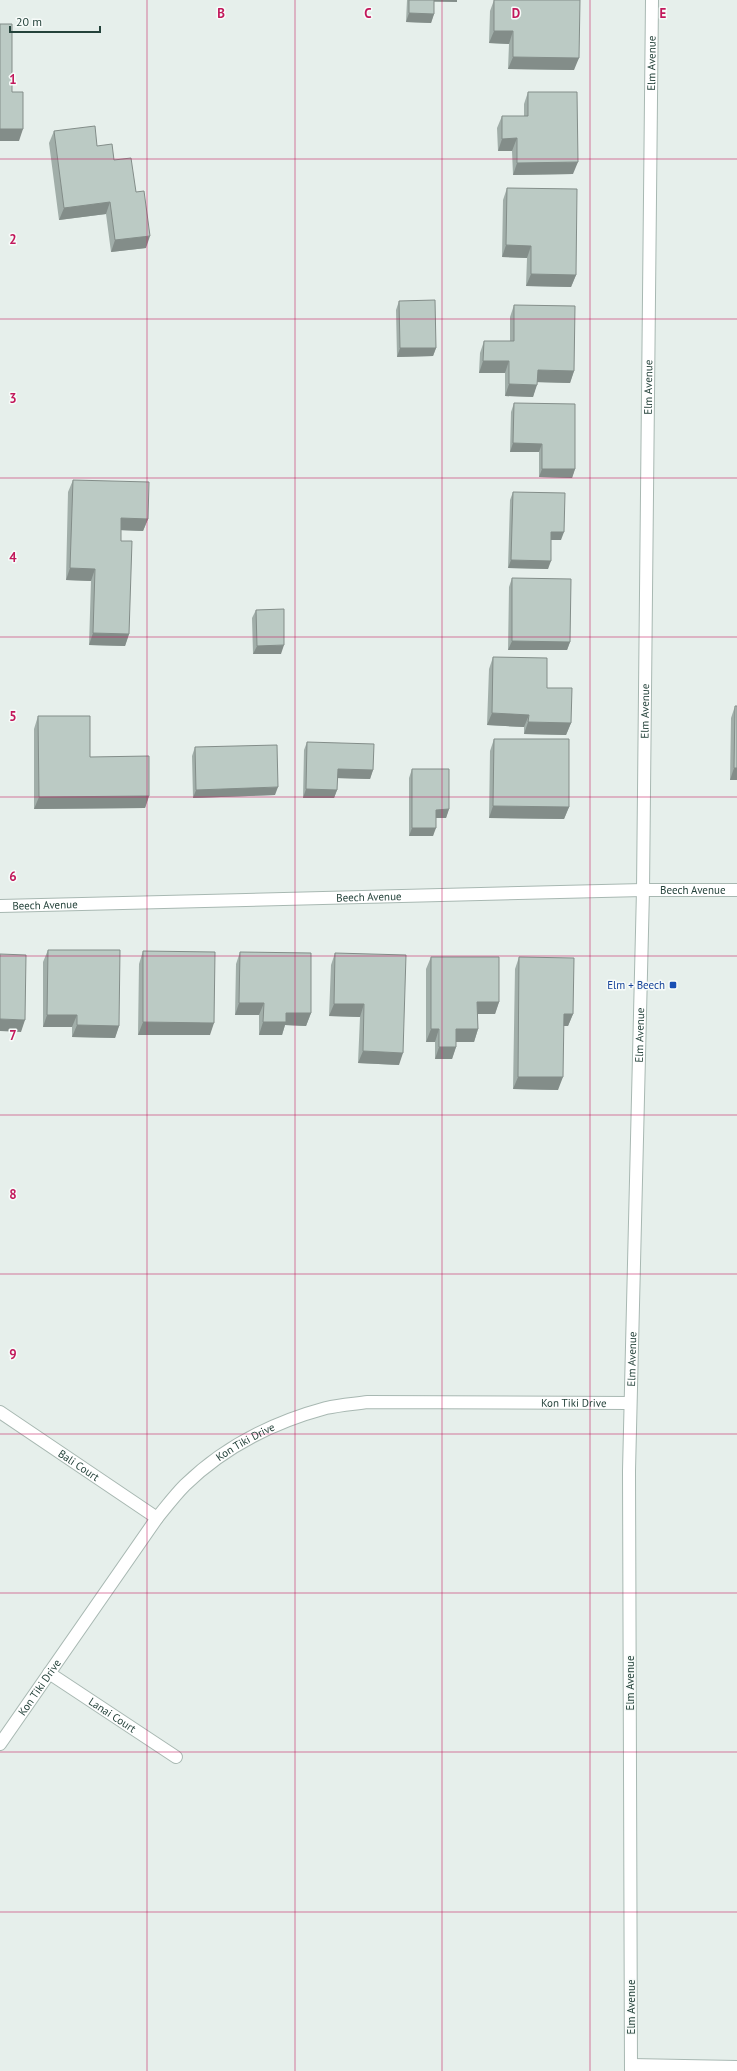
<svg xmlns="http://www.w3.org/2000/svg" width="737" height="2071" viewBox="0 0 737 2071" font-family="'PT Sans',sans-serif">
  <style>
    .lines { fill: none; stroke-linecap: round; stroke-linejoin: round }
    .minor-casing { stroke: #a8b8b2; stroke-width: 14 }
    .minor { stroke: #fff; stroke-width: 12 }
    .wall { fill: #a1aea9 }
    .shaded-wall { fill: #838d89 }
    .building { fill: #bbcac4; stroke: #838d89 }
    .grid { fill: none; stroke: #c2185b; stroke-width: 1; stroke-opacity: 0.55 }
    .transit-dot { fill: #1a4fb4; stroke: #f7fbf9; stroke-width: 1.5 }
    .labels { text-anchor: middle; stroke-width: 3; stroke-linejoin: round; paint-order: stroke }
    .street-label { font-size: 11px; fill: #24423a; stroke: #f7fbf9 }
    .transit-label { font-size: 11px; fill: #164399; stroke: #f7fbf9; text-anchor: end }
    .grid-label { font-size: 13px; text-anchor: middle; font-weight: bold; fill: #c2185b; stroke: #f7fbf9; stroke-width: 3; stroke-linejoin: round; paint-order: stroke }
  </style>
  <rect width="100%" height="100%" fill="#e6efeb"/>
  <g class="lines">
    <!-- minor casing -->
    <g class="minor-casing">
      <g id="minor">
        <path id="s1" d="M0 906 643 890H737"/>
        <path id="s2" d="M0 1412 157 1518"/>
        <path id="s3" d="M49 1673 176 1757"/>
        <path id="s4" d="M0 1744 157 1518C166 1507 175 1495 185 1485 224 1447 274 1422 326 1408 340 1405 354 1404 368 1402L630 1403"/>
        <path d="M631 2065 737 2067"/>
        <path id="s5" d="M631 2071 629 1471 643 890 652 0"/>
      </g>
    </g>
    <!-- minor -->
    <use href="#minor" class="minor"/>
  </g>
  <!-- wall -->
  <path class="wall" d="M407 0H457V2H434V14L431 23 406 22Z
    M494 0H580L574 70 508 69 509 44 489 43 490 11Z
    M528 92 573 174 513 175 512 151H498L497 128 502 116H524V104Z
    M54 131 97 146 114 160 136 192 146 248 111 252 106 214 59 220 49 143Z
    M507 188 576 275 571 287 526 286 527 258 502 257 503 200Z
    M399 301 436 348 433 356 397 357 396 310Z
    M514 305 574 371 570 383 537 382 533 397 505 396V373H479L480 353 484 341H510V317Z
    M514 403 575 469 572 478 539 477V452H510L511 412Z
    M73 480 148 519 143 531 121 530V541L129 634 125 646 89 645 91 581 66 580 68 492Z
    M513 492 561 540H551L548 569 508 568 510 500Z
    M512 578 570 642 567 650H508L509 587Z
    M256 610 281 654H253L252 618Z
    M493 657 547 688 571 723 566 735 524 734V727L487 725 489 669Z
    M735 706 737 780H730L731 718Z
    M38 716 90 757 149 796 145 808 34 809V729Z
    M494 739 569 807 564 819 489 818 490 751Z
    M307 742 373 770 370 779 337 778V790L334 798H303L304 750Z
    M195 747 275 795 193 798 192 756Z
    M412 769 449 809 446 818H436L433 836H409V778Z
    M48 950 119 1026 115 1038 72 1037V1027H43V962Z
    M143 951 210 1035H138L139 964Z
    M240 952 311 1013 306 1026 285 1025 282 1035H259V1015H235L236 964Z
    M335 953 399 1065 358 1063 360 1017 329 1016 331 965Z
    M431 957 499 1002 495 1014H478V1029L474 1042H456V1047L452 1059H435V1042H426V969Z
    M519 957 573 1014 568 1026H563L558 1090 513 1089 515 969Z"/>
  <!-- shaded-wall -->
  <path class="shaded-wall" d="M432 0H457V2L432 1Z
    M409 13 434 14 431 23 406 22Z
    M494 31H513L509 44 489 43Z
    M513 57 579 58 574 70 508 69Z
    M0 129H23L19 141H0Z
    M517 138 512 151H498L502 139Z
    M578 162 573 174 513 175 517 163Z
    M110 202 106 214 59 220 64 208Z
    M150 236 146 248 111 252 115 240Z
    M506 245 531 246 527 258 502 257Z
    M531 274 576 275 571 287 526 286Z
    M400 348H436L433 356 397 357Z
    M483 361H509L505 373H479Z
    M538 370 574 371 570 383 533 382Z
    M509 384 537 385 533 397 505 396Z
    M513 443 542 444 539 452H510Z
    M542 469H575L572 478 539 477Z
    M121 518 148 519 143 531 117 530Z
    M551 532H564L561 540H548Z
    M511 560 551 561 548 569 508 568Z
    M70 568 95 569 91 581 66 580Z
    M93 633 129 634 125 646 89 645Z
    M512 641 570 642 567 650H508Z
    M284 645 281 654H253L257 646Z
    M492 713 529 715 524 727 487 725Z
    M528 722 571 723 566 735 524 734Z
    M734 768H737V780H730Z
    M338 769 373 770 370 779 335 778Z
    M278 787 275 795 193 798 196 790Z
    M306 789 337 790 334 798H303Z
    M149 796 145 808 34 809 39 797Z
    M493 806 569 807 564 819 489 818Z
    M449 809 446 818H433L436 810Z
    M412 828H436L433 836H409Z
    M477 1002H499L495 1014H473Z
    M239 1003H264L259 1015H235Z
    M334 1004H364L360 1017 329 1016Z
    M286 1013H311L306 1026 285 1025 282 1035H259L263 1022Z
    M564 1014H573L568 1026H559Z
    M47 1015H77L72 1027H43Z
    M0 1019 25 1020 21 1032 0 1031Z
    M143 1022 214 1023 210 1035H138Z
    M77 1025 119 1026 115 1038 72 1037Z
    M431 1029H439L435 1042H426Z
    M456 1029H478L474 1042H452Z
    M439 1047H456L452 1059H435Z
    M363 1051 403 1053 399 1065 358 1063Z
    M518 1077H563L558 1090 513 1089Z"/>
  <!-- building -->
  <path class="building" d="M409 0H434V14L409 13Z
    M494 0H580L579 58 513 57V31H494Z
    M0 24H12V92H23V129H0Z
    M528 92H577L578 162 517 163V138L502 139V116H528Z
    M95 126 97 146 112 144 114 160 131 158 136 192 144 191 150 236 115 240 110 202 64 208 54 131Z
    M507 188 577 189 576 275 531 274V246L506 245Z
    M435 300 436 348H400L399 301Z
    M514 305 575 306 574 371 538 370 537 385 509 384V361H483L484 341H514Z
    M514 403 575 404V469H542V444L513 443Z
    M73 480 149 482 148 519 121 518V541H132L129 634 93 633 95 569 70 568Z
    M513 492 565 493 564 532H551V561L511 560Z
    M512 578 571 579 570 642 512 641Z
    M284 609V645L257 646 256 610Z
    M493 657 547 658V688H572L571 723 528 722 529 715 492 713Z
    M735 706H737V768H734Z
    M38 716H90V757L149 756V796L39 797Z
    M494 739H569V807L493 806Z
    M307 742 374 744 373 770 338 769 337 790 306 789Z
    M277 745 278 787 196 790 195 747Z
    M412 769H449V809L436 810V828H412Z
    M48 950H120L119 1026 77 1025V1015H47Z
    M143 951 215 952 214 1023 143 1022Z
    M240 952 311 953V1013H286V1022H263L264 1003H239Z
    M335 953 406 955 403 1053 363 1051 364 1004H334Z
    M0 954 26 955 25 1020 0 1019Z
    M431 957H499V1002H477L478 1029H456V1047H439V1029H431Z
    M519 957 574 958 573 1014H564L563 1077H518Z"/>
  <!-- grid -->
  <path class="grid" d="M147 0V2071M295 0V2071M442 0V2071M590 0V2071M0 159H737M0 319H737M0 478H737M0 637H737M0 797H737M0 956H737M0 1115H737M0 1274H737M0 1434H737M0 1593H737M0 1752H737M0 1912H737"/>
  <!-- markers -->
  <rect class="transit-dot" x="669" y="981" width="8" height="8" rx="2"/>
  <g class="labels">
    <!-- street labels -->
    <g class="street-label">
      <text dy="4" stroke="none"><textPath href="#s5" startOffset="2008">Elm Avenue</textPath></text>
      <text dy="4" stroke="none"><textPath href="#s5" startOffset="1684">Elm Avenue</textPath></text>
      <text dy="4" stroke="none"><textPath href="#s5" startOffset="1360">Elm Avenue</textPath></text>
      <text dy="4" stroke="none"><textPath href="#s1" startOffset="693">Beech Avenue</textPath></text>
      <text dy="4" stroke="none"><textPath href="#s1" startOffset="369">Beech Avenue</textPath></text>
      <text dy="4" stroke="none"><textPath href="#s1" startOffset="45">Beech Avenue</textPath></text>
      <text dy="4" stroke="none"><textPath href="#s5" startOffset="1036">Elm Avenue</textPath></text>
      <text dy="4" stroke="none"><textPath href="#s5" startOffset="712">Elm Avenue</textPath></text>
      <text dy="4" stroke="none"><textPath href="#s4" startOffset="729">Kon Tiki Drive</textPath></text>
      <text dy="4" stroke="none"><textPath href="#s4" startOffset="393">Kon Tiki Drive</textPath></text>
      <text dy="4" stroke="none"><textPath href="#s2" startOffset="95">Bali Court</textPath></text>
      <text transform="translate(630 1683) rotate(-90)" y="4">Elm Avenue</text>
      <text dy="4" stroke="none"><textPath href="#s4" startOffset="69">Kon Tiki Drive</textPath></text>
      <text dy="4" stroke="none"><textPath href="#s3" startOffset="76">Lanai Court</textPath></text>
      <text transform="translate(631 2007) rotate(-90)" y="4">Elm Avenue</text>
    </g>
    <!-- transit labels -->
    <g class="transit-label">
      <text x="665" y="989">Elm + Beech</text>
    </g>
  </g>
  <g class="grid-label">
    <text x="221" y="18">B</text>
    <text x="368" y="18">C</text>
    <text x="516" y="18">D</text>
    <text x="663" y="18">E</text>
    <text x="13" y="84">1</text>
    <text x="13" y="244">2</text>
    <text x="13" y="403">3</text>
    <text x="13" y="562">4</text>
    <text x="13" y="721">5</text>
    <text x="13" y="881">6</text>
    <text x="13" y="1040">7</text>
    <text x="13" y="1199">8</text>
    <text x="13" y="1359">9</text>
  </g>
  <!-- scale -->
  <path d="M10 26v6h90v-6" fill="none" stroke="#24423a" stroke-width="2"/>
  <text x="16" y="26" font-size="12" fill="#24423a" stroke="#f7fbf9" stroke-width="3" paint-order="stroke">20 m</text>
</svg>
